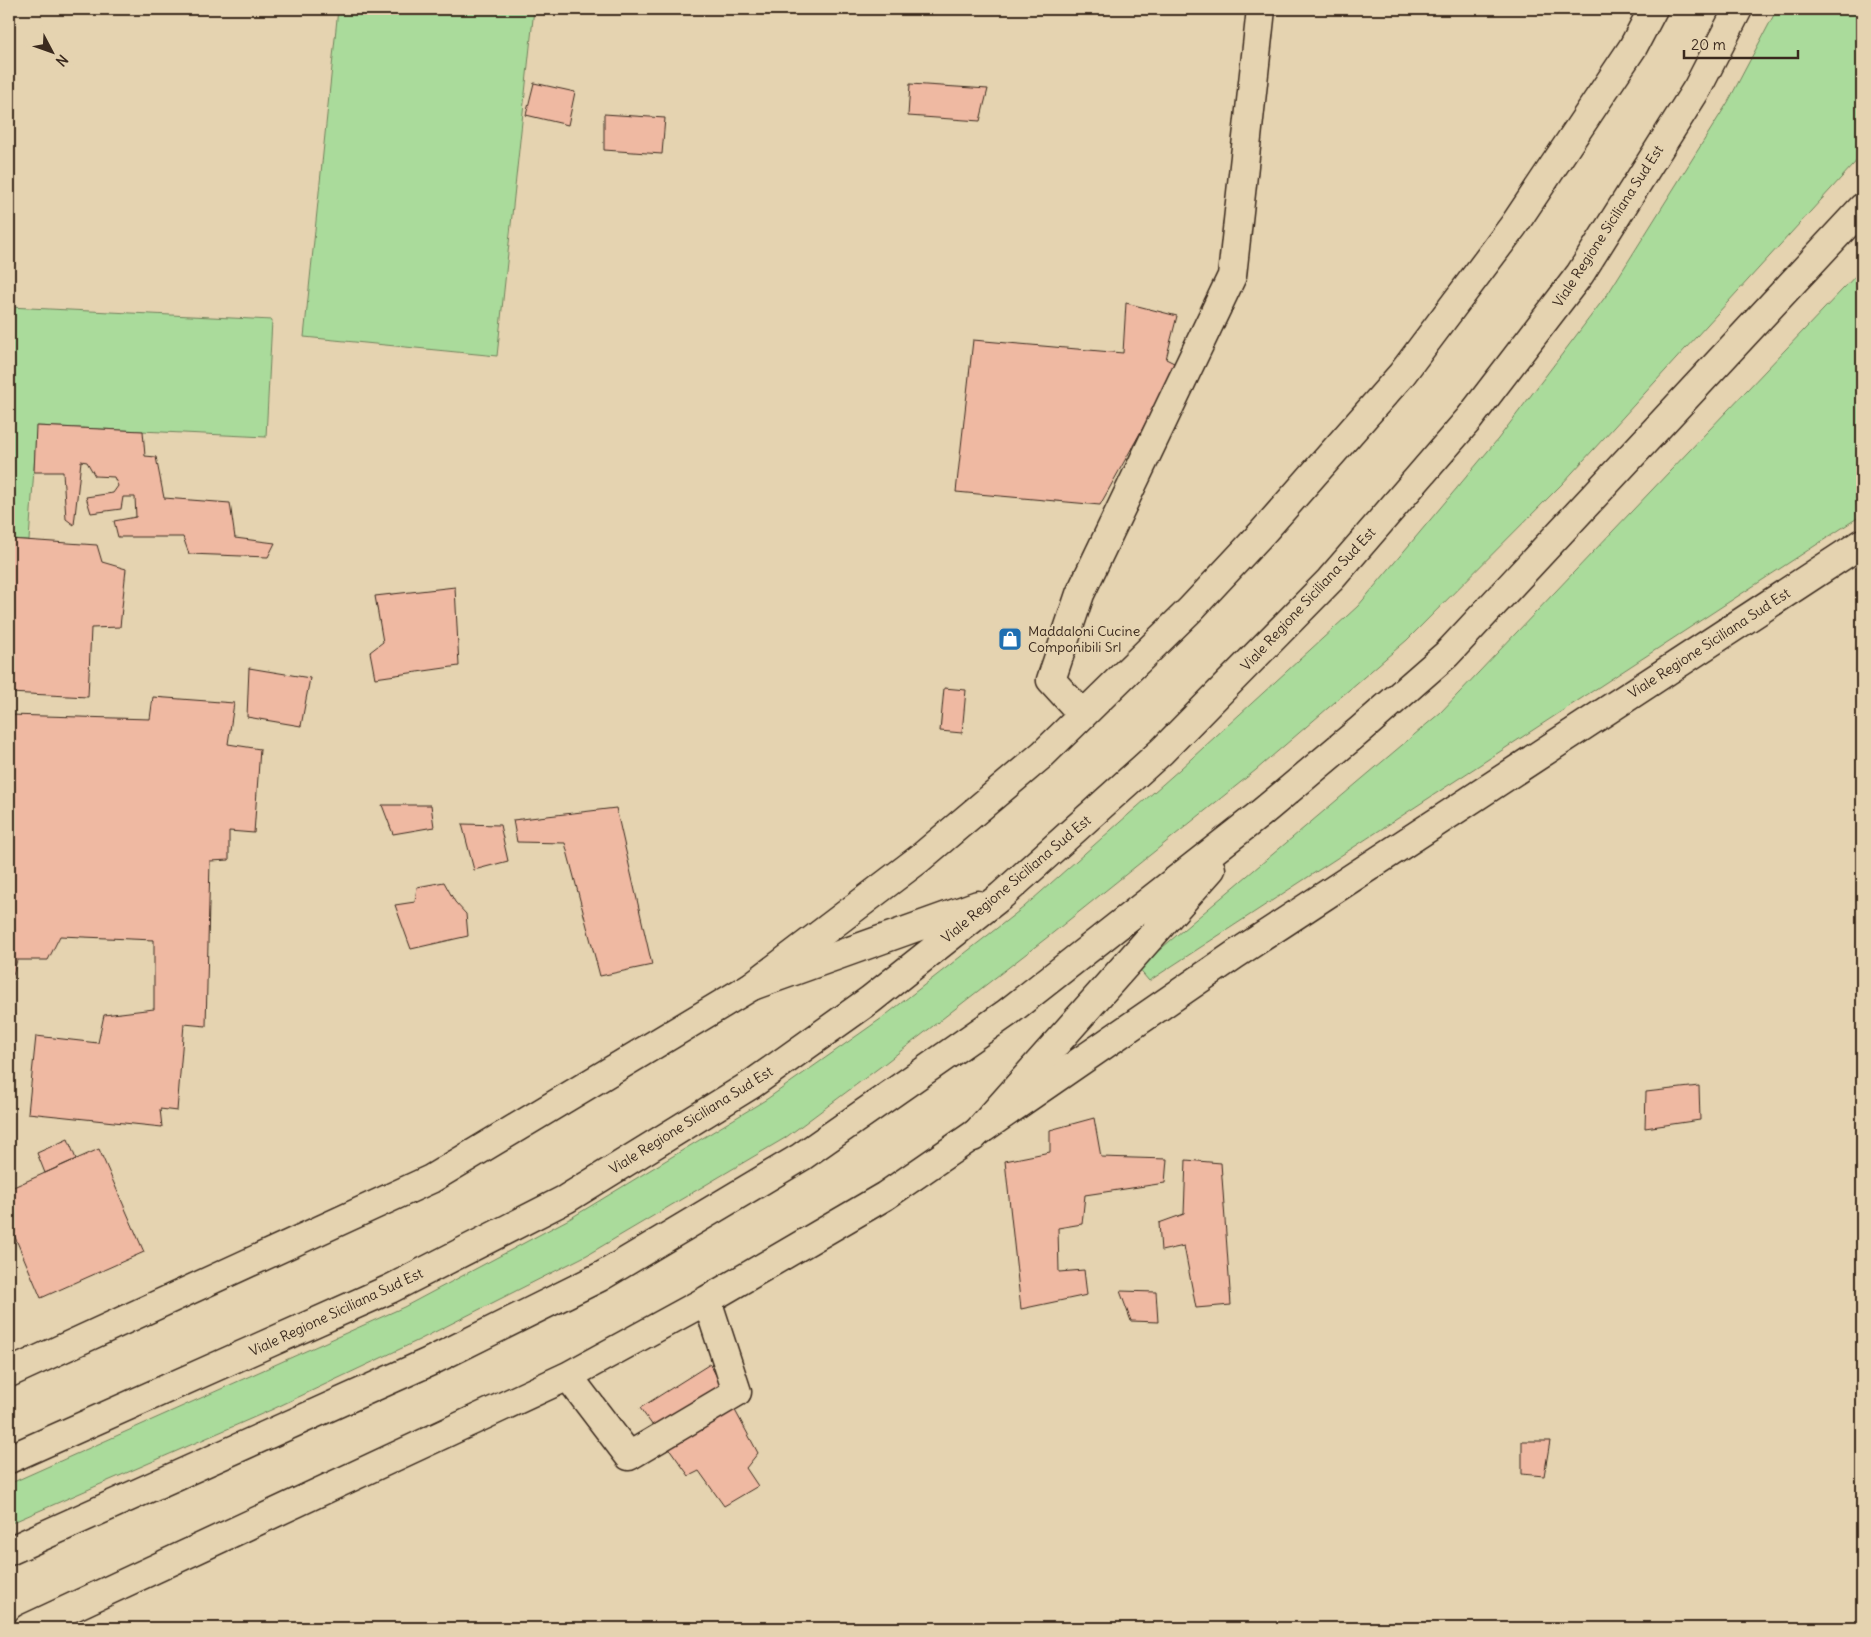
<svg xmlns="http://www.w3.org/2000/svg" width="1871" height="1637" viewBox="0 0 1871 1637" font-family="Delius,sans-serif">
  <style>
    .green { fill: #aadb9b; stroke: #72825c }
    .building { fill: #efb9a2; stroke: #3b2a1e }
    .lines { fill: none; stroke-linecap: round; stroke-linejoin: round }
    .minor-casing { stroke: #3b2a1e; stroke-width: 31 }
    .major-casing { stroke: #3b2a1e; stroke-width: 31 }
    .minor { stroke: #e5d3b0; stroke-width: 28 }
    .major { stroke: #e5d3b0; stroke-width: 28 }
    .labels { text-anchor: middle; stroke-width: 4; stroke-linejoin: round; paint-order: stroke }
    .street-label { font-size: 14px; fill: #3b2a1e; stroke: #e5d3b0 }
    .poi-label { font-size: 14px; fill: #3b2a1e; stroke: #e5d3b0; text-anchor: start }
  </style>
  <rect width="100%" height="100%" fill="#e5d3b0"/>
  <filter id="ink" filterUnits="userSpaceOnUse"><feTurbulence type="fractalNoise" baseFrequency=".02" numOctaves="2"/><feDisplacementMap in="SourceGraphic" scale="10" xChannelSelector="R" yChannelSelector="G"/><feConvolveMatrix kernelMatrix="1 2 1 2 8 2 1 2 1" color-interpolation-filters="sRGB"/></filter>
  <g filter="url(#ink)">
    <!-- green -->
    <path class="green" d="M338 9H534L497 356 304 337Z
      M1777 9H1862V155L1562 484 1407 640 1256 770 1049 936 884 1064 785 1138 587 1255 417 1341 271 1410 9 1524V1484L404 1307 571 1218 767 1099 882 1018 1024 907 1180 769 1358 606 1498 439 1609 292 1728 102Z
      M1862 269V515L1149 981 1138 968 1440 713Z
      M9 307 272 320 266 437 37 426 29 540 9 539Z"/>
    <!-- building -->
    <path class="building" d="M534 83 575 92 568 125 526 115Z
      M910 84 988 89 980 121 908 116Z
      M604 114 665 118 662 154 604 150Z
      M1126 303 1177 316 1166 359 1178 365 1100 505 956 492 973 340 1123 353Z
      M36 426 143 431 145 456 156 457 164 498 230 503 235 538 275 543 268 557 189 554 183 537H118L114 521 136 517 135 497H123L121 509 91 513 86 497 113 493 118 486 114 477 95 476 87 462 81 461 74 525 66 519 63 472H34Z
      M9 539 97 545 102 562 126 569 120 627 91 628 88 697 9 693Z
      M455 587 459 666 375 678 370 652 383 642 375 596Z
      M249 668 310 678 301 726 247 717Z
      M944 688 966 690 962 733 940 731Z
      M153 697 234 703 228 744 260 749 254 833 229 831V860L210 861 206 1026 184 1024 177 1111 160 1109 162 1127 28 1113 36 1036 98 1043 104 1015 154 1009V940L60 936 48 960H17L13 975 9 976V715L150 719Z
      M382 805H431L434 827 393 834Z
      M616 808 652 965 600 976 565 843 517 842 513 820Z
      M462 824 500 825 508 861 474 870Z
      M444 882 455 902 466 914 468 936 411 949 395 905 415 902 417 887Z
      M1699 1086 1700 1120 1645 1128 1646 1092Z
      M1094 1118 1101 1157 1167 1159 1165 1183 1085 1195 1082 1224 1058 1228 1059 1272 1084 1270 1087 1295 1021 1309 1005 1161 1050 1152V1130Z
      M68 1139 76 1159 45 1173 37 1153Z
      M99 1149 144 1252 41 1298 9 1223V1189Z
      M1186 1160 1221 1163 1231 1305 1196 1308 1184 1246 1161 1251 1159 1223 1184 1214Z
      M1120 1291 1156 1292 1158 1322 1131 1321Z
      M710 1364 758 1453 746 1468 758 1486 724 1506 699 1471 689 1476 640 1408Z
      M1522 1441H1550L1544 1476 1522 1474Z"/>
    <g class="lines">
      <!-- minor casing -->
      <g class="minor-casing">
        <path id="minor" d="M1083 715 1051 680 1080 594 1232 276 1261 9
          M9 1373 431 1179 752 986 919 859 1043 754 1190 610 1262 533 1402 374 1514 225 1633 47 1653 9
          M568 1376 629 1456 737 1392 707 1300
          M28 1628 568 1376 707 1300 885 1196 1236 954 1862 543"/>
      </g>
      <!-- major casing -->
      <g class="major-casing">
        <path id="major" d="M752 986 978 905
          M973 1137 1211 869
          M9 1459 390 1289 566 1199 752 1084 870 1000 1001 896 1162 751 1330 580 1469 419 1580 274 1698 87 1738 9
          M9 1551 429 1362 600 1277 801 1157 1007 1013 1260 814 1359 731 1447 654 1862 208"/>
      </g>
      <!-- minor -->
      <use href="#minor" class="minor"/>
      <!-- major -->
      <use href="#major" class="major"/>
    </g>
  </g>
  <!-- icons -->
  <defs>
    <g id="shop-square" transform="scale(1.25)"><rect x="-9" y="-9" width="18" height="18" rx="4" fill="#1f6fb2" stroke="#e5d3b0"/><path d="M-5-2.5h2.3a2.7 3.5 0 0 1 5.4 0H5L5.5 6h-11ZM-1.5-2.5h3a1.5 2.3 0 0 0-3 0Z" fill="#fff"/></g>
  </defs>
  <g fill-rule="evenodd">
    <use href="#shop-square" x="1010" y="639"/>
  </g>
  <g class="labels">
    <!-- street labels -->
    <g class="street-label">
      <text transform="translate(1608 226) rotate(-57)" y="5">Viale Regione Siciliana Sud Est</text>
      <text transform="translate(1308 599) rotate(-47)" y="5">Viale Regione Siciliana Sud Est</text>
      <text transform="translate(1709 643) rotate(-33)" y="5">Viale Regione Siciliana Sud Est</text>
      <text transform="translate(1016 879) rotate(-40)" y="5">Viale Regione Siciliana Sud Est</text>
      <text transform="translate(691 1120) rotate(-32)" y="5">Viale Regione Siciliana Sud Est</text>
      <text transform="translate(336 1312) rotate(-25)" y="5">Viale Regione Siciliana Sud Est</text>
    </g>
    <!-- poi labels -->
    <g class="poi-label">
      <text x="1028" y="636">Maddaloni Cucine<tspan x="1028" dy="16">Componibili Srl</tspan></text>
    </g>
  </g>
  <!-- margin -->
  <rect width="1871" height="1637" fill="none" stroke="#e5d3b0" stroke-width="30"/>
  <rect x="15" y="15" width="1841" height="1607" fill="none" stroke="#3b2a1e" stroke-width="2" filter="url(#ink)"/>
  <!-- north arrow -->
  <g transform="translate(52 52) rotate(131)" stroke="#e5d3b0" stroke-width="4" paint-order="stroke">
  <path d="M0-4L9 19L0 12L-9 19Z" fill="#3b2a1e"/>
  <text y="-8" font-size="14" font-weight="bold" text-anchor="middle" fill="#3b2a1e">N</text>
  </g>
  <!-- scale -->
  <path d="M1684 50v8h114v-8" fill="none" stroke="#3b2a1e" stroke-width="2.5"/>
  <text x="1691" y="50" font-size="15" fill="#3b2a1e" stroke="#e5d3b0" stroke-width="4" paint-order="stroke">20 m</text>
</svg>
